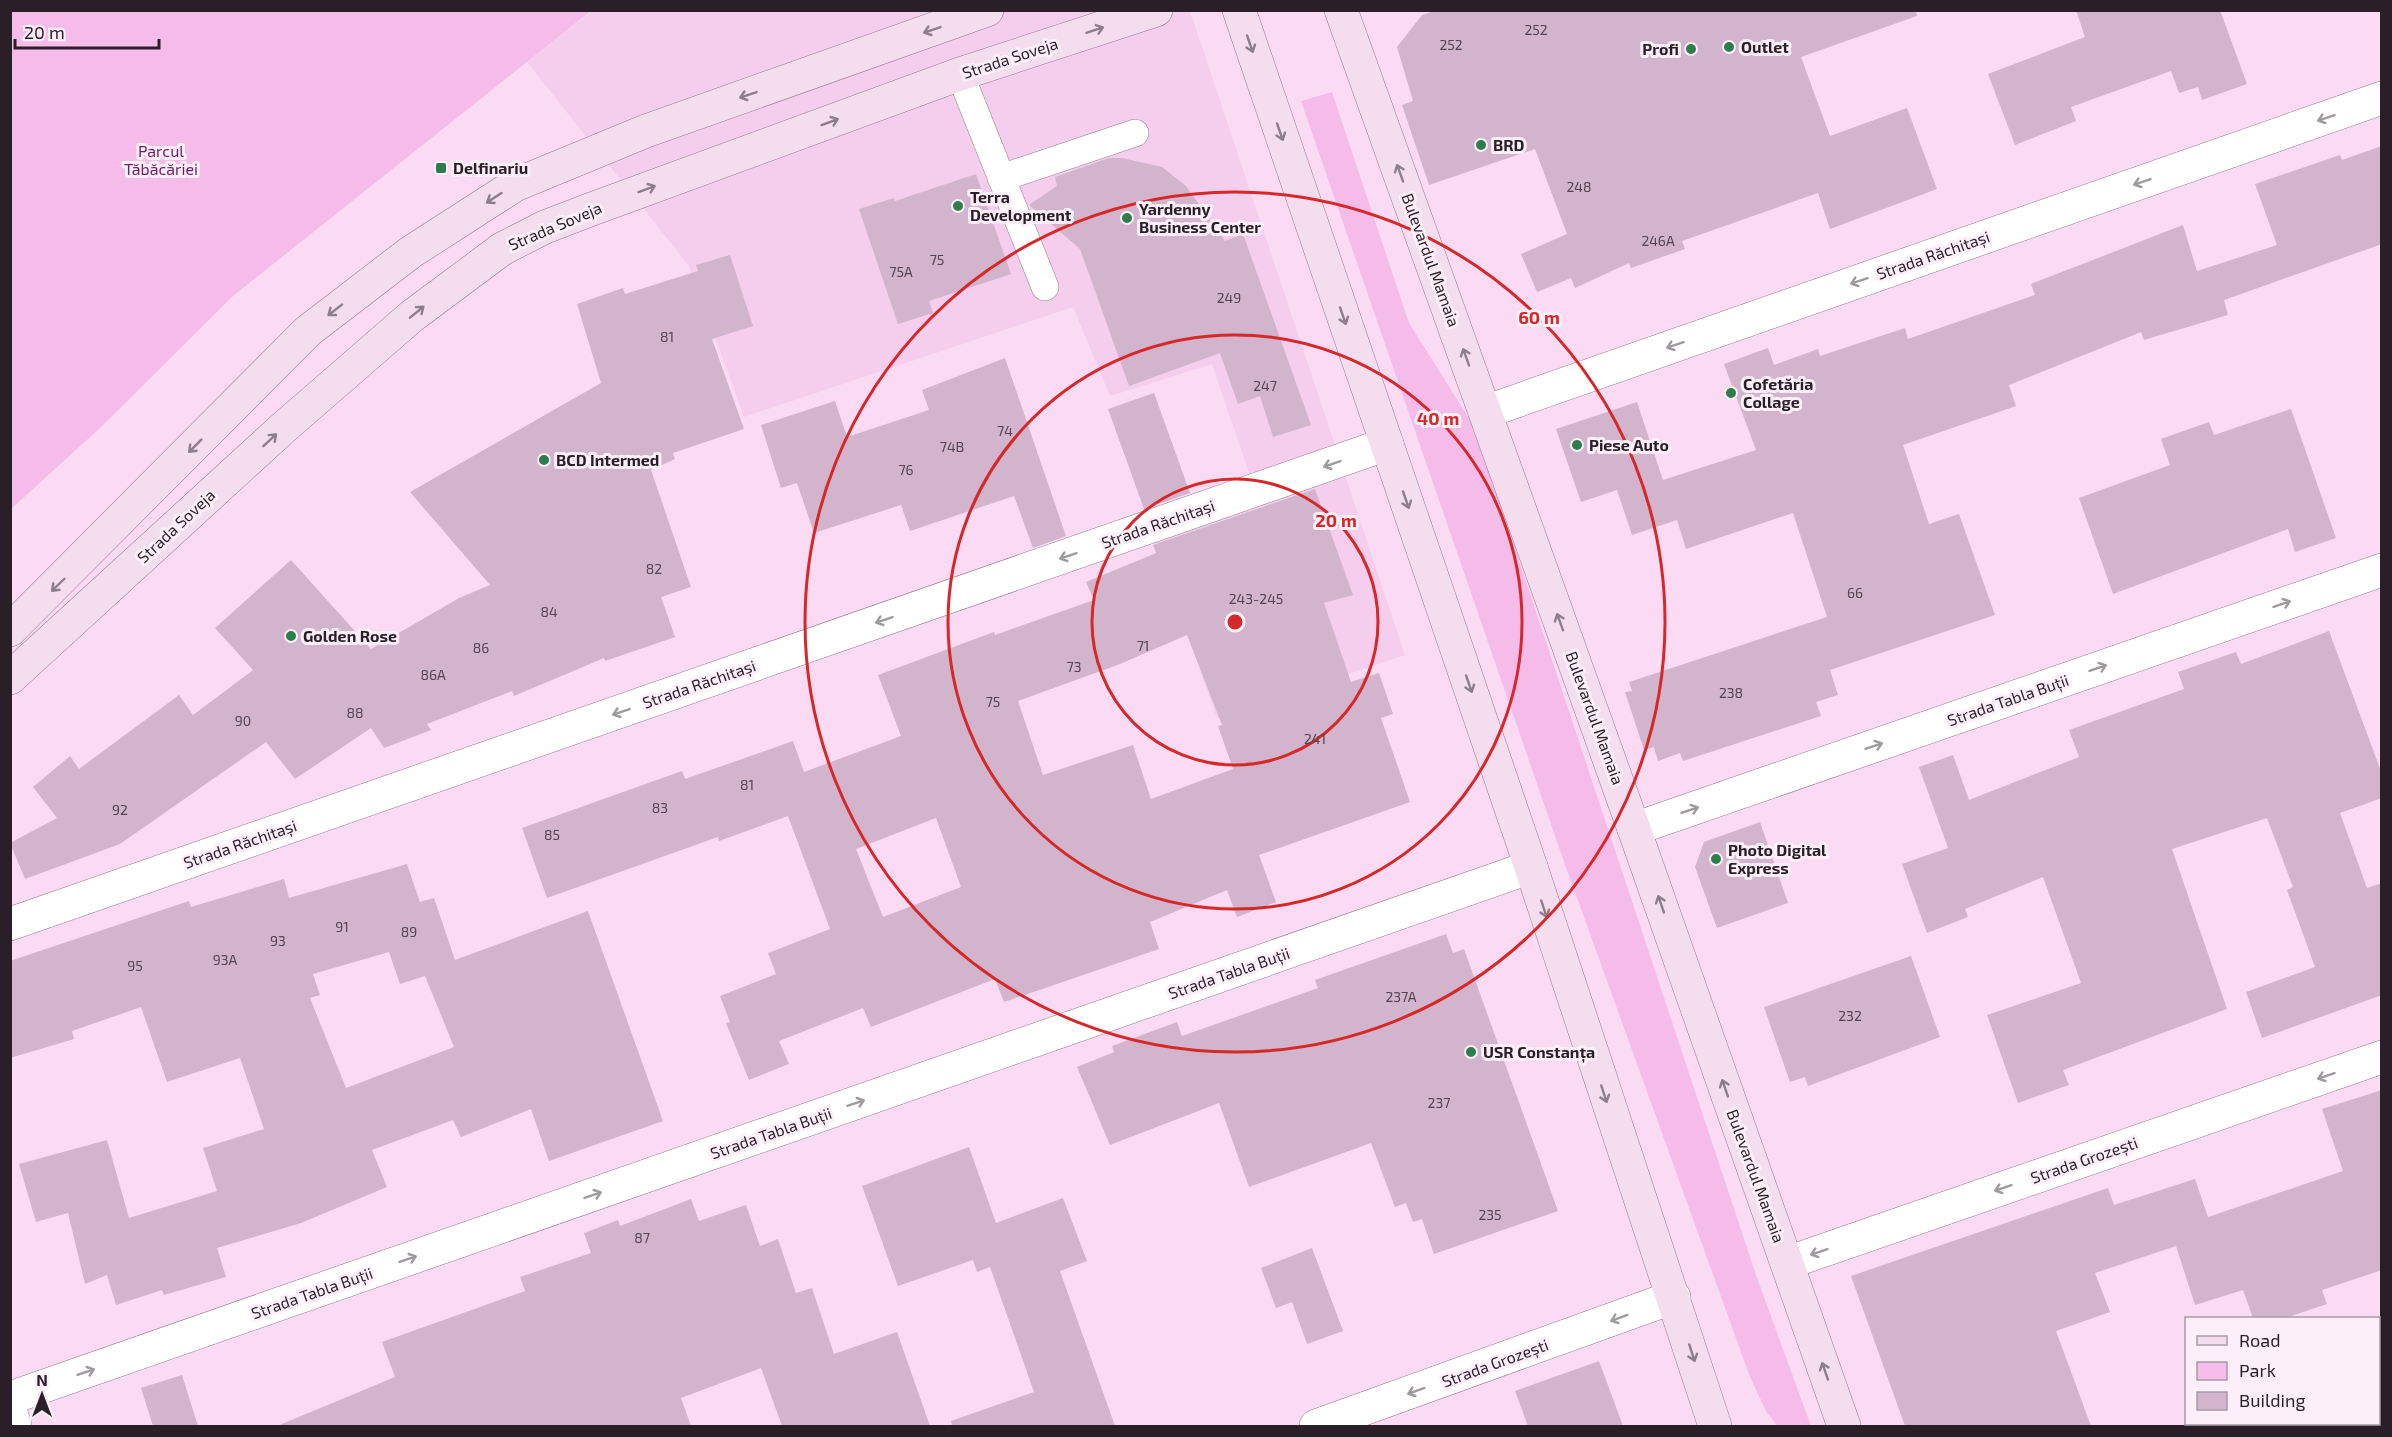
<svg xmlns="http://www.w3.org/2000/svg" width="2392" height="1437" viewBox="0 0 2392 1437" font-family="'Exo 2',sans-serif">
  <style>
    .built { fill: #f4ceec }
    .green { fill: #f5bce9 }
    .building { fill: #d2b4cc; fill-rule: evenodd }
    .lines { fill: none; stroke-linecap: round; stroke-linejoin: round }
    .service-casing { stroke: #95798f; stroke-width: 28 }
    .minor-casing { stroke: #95798f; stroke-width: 34 }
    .tertiary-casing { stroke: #95798f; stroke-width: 34 }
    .secondary-casing { stroke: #95798f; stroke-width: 34 }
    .service { stroke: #fff; stroke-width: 27 }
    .minor { stroke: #fff; stroke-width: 33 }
    .tertiary { stroke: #fff; stroke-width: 33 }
    .secondary { stroke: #f3ddef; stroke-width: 33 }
    .oneway { stroke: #8e7e8c }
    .oneway2 { stroke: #9f9a9e }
    .ring { fill: none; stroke: #d62828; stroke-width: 3 }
    .poi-dot { fill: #2e7d4d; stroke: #fceff9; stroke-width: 2 }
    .labels { text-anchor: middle; stroke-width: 6; stroke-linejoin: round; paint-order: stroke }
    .number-label { font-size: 14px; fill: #544451 }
    .poi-label { font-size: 16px; font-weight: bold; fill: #2a1f28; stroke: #fceff9; text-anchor: start }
    .street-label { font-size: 16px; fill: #2a1f28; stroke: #fceff9 }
    .park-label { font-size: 16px; fill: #711b66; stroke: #fceff9 }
    .centre { fill: #d62828; stroke: #fceff9; stroke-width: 3 }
    .ring-label { font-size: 18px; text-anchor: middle; font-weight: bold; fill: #d62828; stroke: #fceff9; stroke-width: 6; stroke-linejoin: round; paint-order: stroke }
  </style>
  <rect width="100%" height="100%" fill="#fbdbf4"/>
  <!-- built -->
  <path class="built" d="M592 11H1190L1405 655 1217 718 1144 511 1250 476 1212 364 1110 396 1073 307 744 417 689 266 527 62Z"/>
  <!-- green -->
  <path class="green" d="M11 10H591V11L233 296 99 429 11 509Z
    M1332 92 1409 323 1475 428 1756 1275 1811 1426H1777L1766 1411 1750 1377 1563 859 1301 101Z"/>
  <!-- building -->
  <path class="building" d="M1437 10H1916L1917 16 1801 57 1830 136 1907 108 1937 189 1830 229 1818 193 1682 241 1685 249 1631 268 1629 263 1575 288 1571 278 1537 292 1521 254 1567 234 1535 149 1429 185 1402 105 1413 101 1397 47 1422 15Z
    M2076 10H2220L2247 84 2202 100 2198 87 2179 93 2171 71 2071 107 2076 121 2015 145 1988 74 2085 37Z
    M2382 146V244L2224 300 2228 315 2144 340 2141 332 2009 385 2016 406 1903 445 1929 524 1959 514 1995 615 1830 670 1838 695 1816 702 1821 716 1683 761 1680 753 1658 761 1654 747 1644 750 1625 692 1632 691 1629 682 1827 617 1793 513 1686 549 1677 520 1632 535 1617 490 1581 502 1556 429 1637 402 1663 480 1756 450 1724 364 1768 348 1774 365 1818 349 1820 356 1905 328 1908 339 2035 295 2031 284 2183 225 2197 271 2277 245 2255 184 2340 155 2342 160Z
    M1109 158H1122L1162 167 1186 186 1225 241 1243 234 1311 425 1273 437 1260 396 1238 404 1220 353 1129 386 1080 249 1029 205 1057 186 1055 177Z
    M976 174 1011 274 929 301 933 313 898 324 859 209 894 198 895 201Z
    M730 255 753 326 712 339 744 429 673 453 675 459 651 470 691 587 661 597 675 637 605 661 604 658 514 696 512 691 427 724 431 730 384 748 371 728 295 779 266 742 120 844 25 879 10 843 57 818 33 787 70 756 79 769 179 695 193 715 253 670 215 628 291 560 371 649 459 598 490 585 410 492 601 383 577 304 623 288 625 294 698 271 696 265Z
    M1005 358 1066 536 1033 548 1014 496 910 531 901 505 814 533 797 483 781 488 761 425 835 401 847 437 929 410 922 390Z
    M1154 393 1190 493 1144 509 1108 409Z
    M2291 409 2336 538 2295 552 2288 529 2113 594 2079 498 2170 465 2161 439 2209 422 2214 435Z
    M1315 489 1353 595 1324 603 1351 682 1379 673 1393 714 1381 718 1410 802 1259 855 1276 902 1237 917 1227 890 1150 922 1159 949 1004 1002 995 979 871 1027 863 1008 779 1041 789 1064 749 1080 726 1023 730 1022 720 996 776 974 768 953 830 929 788 816 719 841 718 837 547 898 522 828 682 771 685 779 793 741 804 772 901 736 878 675 994 632 995 635 1094 600 1086 582 1156 553 1153 545ZM1187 635 1222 725 1218 726 1233 769 1151 799 1133 745 1043 775 1018 701 1120 664ZM936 818 961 887 883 917 856 849Z
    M2329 631 2382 774V798L2340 813 2367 888 2382 883V995L2262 1038 2246 992 2315 967 2287 890 2293 887 2267 818 2172 849 2227 1009 2063 1070 2069 1085 2018 1103 1987 1015 2081 983 2043 877 1965 909 1968 917 1927 933 1902 864 1948 848 1919 767 1953 755 1969 800 2079 757 2069 730 2184 689 2178 672 2236 652 2241 664Z
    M1760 822 1788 903 1717 928 1695 867 1704 842Z
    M407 864 420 902 434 898 455 960 588 911 663 1121 549 1161 531 1109 461 1137 453 1120 372 1150 387 1187 301 1223 217 1248 226 1277 164 1295 162 1290 116 1305 107 1275 85 1284 68 1213 36 1222 19 1164 107 1140 129 1218 217 1191 203 1148 264 1129 240 1058 167 1082 141 1007 72 1031 74 1039 10 1058V961L189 901 191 907 284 879 289 898ZM389 952 400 984 425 976 454 1047 346 1088 310 998 320 995 313 974Z
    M1446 934 1453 953 1464 949 1558 1211 1434 1254 1422 1219 1413 1222 1406 1203 1395 1207 1371 1143 1249 1187 1219 1103 1110 1145 1077 1067 1114 1052 1112 1046 1177 1022 1182 1036 1318 988 1315 980Z
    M1911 956 1940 1037 1808 1086 1805 1077 1790 1082 1764 1007Z
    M2382 1090V1270L2322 1290 2327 1304 2285 1318H2253L2243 1290 2195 1305 2176 1246 2095 1273 2110 1312 2056 1331 2091 1426H1905L1851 1276 2108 1188 2114 1205 2195 1179 2208 1217 2343 1171 2322 1109Z
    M969 1147 996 1223 1063 1198 1087 1261 1060 1271 1115 1426H952L951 1421 1034 1392 990 1267 977 1272 973 1260 898 1286 862 1186Z
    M691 1199 699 1221 746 1205 760 1246 778 1239 796 1293 812 1288 834 1354 897 1332 930 1426H782L761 1368 681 1398 691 1426H277L395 1377 382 1342 525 1291 520 1277 591 1253 584 1233 618 1220 620 1226Z
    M1312 1248 1343 1331 1307 1344 1292 1302 1276 1308 1261 1268Z
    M1599 1361 1623 1426H1528L1515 1391Z
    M182 1375 198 1426H153L141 1388Z"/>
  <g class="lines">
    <!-- service casing -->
    <g class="service-casing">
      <path id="service" d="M960 74 1045 287
        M1001 178 1135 133"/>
    </g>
    <!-- minor casing -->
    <g class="minor-casing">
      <path id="minor" d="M1485 412 2382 98
        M1634 829 2382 570
        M10 924 1387 444
        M1787 1263 2382 1057
        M10 1398 1531 867
        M1316 1426 1674 1297"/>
    </g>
    <!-- tertiary casing -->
    <g class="tertiary-casing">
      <path id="tertiary" d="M10 1410 15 1426"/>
    </g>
    <!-- secondary casing -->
    <g class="secondary-casing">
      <path id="secondary" d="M1239 10 1531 867 1715 1426
        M1341 10 1634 829 1844 1426
        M10 630 308 331 411 252 515 185 646 131 987 10
        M10 678 282 429 412 316 502 249 545 227 592 209 960 74 1156 10"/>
    </g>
    <!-- service -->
    <use href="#service" class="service"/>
    <!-- minor -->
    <use href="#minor" class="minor"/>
    <!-- tertiary -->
    <use href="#tertiary" class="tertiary"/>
    <!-- secondary -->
    <use href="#secondary" class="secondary"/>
  </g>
  <!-- one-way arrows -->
  <defs><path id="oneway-shaft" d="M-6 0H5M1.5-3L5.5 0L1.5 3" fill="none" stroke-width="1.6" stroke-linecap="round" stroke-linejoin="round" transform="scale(1.5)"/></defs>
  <g class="oneway">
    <use href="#oneway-shaft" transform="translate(932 30) rotate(161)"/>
    <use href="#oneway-shaft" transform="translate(1095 30) rotate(-18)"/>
    <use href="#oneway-shaft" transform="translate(1250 44) rotate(71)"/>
    <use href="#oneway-shaft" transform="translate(748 95) rotate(161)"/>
    <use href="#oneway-shaft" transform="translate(830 122) rotate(-20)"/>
    <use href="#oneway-shaft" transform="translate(1280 132) rotate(71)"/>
    <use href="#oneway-shaft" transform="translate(1400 173) rotate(-110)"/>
    <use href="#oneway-shaft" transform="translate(647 189) rotate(-20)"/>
    <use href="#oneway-shaft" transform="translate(494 198) rotate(147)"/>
    <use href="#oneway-shaft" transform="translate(335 310) rotate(142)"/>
    <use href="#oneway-shaft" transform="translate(417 312) rotate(-39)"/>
    <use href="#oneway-shaft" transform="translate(1343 316) rotate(71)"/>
    <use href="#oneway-shaft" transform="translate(1466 357) rotate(-110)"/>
    <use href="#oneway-shaft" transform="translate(270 440) rotate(-43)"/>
    <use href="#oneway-shaft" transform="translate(195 446) rotate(135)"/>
    <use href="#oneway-shaft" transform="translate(1406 500) rotate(71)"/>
    <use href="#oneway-shaft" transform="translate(58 585) rotate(136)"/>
    <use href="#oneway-shaft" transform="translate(1560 622) rotate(-110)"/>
    <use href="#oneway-shaft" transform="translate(1469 684) rotate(71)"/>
    <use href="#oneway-shaft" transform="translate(1661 904) rotate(-109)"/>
    <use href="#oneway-shaft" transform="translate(1544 909) rotate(72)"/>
    <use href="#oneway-shaft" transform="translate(1725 1088) rotate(-109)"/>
    <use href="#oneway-shaft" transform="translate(1604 1094) rotate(72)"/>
    <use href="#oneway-shaft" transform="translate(1692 1353) rotate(72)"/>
    <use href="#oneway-shaft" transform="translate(1825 1371) rotate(-109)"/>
  </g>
  <g class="oneway2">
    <use href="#oneway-shaft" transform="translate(2326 118) rotate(161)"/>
    <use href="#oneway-shaft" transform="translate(2142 182) rotate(161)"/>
    <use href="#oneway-shaft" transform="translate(1859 281) rotate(161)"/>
    <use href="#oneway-shaft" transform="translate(1675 345) rotate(161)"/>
    <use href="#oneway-shaft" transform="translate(1332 464) rotate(161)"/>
    <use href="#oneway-shaft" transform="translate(1068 556) rotate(161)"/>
    <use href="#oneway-shaft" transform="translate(2282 604) rotate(-19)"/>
    <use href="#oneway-shaft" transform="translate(884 620) rotate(161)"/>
    <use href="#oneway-shaft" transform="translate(2098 668) rotate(-19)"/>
    <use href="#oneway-shaft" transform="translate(621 712) rotate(161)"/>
    <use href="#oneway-shaft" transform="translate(1874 746) rotate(-19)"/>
    <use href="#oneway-shaft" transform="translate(1690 810) rotate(-19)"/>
    <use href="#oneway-shaft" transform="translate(2326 1076) rotate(161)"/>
    <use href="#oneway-shaft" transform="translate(856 1103) rotate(-19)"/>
    <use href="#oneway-shaft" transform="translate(2003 1188) rotate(161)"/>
    <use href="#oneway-shaft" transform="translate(593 1195) rotate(-19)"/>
    <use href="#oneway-shaft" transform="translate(1819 1252) rotate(161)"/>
    <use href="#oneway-shaft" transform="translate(408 1259) rotate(-19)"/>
    <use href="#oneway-shaft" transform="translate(1619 1318) rotate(160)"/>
    <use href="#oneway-shaft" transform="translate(86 1372) rotate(-19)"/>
    <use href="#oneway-shaft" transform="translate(1416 1391) rotate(160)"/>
  </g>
  <!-- distance rings -->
  <g class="ring">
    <circle cx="1235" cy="622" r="143"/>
    <circle cx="1235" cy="622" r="287"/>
    <circle cx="1235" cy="622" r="430"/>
  </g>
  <!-- markers -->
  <g class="poi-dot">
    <circle cx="1729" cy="47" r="6"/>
    <circle cx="1691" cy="49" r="6"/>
    <circle cx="1481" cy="145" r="6"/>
    <rect x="435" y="162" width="12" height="12" rx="3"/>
    <circle cx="958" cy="206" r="6"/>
    <circle cx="1127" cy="218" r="6"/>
    <circle cx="1731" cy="393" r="6"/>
    <circle cx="1577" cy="445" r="6"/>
    <circle cx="544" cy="460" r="6"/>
    <circle cx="291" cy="636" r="6"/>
    <circle cx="1716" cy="859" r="6"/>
    <circle cx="1471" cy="1052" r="6"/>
  </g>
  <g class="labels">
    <!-- number labels -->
    <g class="number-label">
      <text x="1536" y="35">252</text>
      <text x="1451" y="50">252</text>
      <text x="1579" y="192">248</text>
      <text x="1658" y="246">246A</text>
      <text x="937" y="265">75</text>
      <text x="901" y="277">75A</text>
      <text x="1229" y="303">249</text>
      <text x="667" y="342">81</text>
      <text x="1265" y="391">247</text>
      <text x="1005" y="436">74</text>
      <text x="952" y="452">74B</text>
      <text x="906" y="475">76</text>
      <text x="654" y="574">82</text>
      <text x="1855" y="598">66</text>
      <text x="1256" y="604">243-245</text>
      <text x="549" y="617">84</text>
      <text x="1143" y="651">71</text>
      <text x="481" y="653">86</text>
      <text x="1074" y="672">73</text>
      <text x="433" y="680">86A</text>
      <text x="1731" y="698">238</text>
      <text x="993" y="707">75</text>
      <text x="355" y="718">88</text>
      <text x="243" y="726">90</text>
      <text x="1315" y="744">241</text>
      <text x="747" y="790">81</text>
      <text x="660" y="813">83</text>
      <text x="120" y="815">92</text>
      <text x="552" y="840">85</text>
      <text x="342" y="932">91</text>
      <text x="409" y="937">89</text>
      <text x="278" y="946">93</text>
      <text x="225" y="965">93A</text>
      <text x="135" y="971">95</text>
      <text x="1401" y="1002">237A</text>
      <text x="1850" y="1021">232</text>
      <text x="1439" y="1108">237</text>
      <text x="1490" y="1220">235</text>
      <text x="642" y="1243">87</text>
    </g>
    <!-- poi labels -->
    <g class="poi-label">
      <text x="1741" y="53">Outlet</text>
      <text x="1679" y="55" text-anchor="end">Profi</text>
      <text x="1493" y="151">BRD</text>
      <text x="453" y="174">Delfinariu</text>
      <text x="970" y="203">Terra<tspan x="970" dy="18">Development</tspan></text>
      <text x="1139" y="215">Yardenny<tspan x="1139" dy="18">Business Center</tspan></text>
      <text x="1743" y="390">Cofetăria<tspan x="1743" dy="18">Collage</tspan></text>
      <text x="1589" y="451">Piese Auto</text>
      <text x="556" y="466">BCD Intermed</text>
      <text x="303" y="642">Golden Rose</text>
      <text x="1728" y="856">Photo Digital<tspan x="1728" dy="18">Express</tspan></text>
      <text x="1483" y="1058">USR Constanța</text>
    </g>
    <!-- street labels -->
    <g class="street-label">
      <text transform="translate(1010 58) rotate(-18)" y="6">Strada Soveja</text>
      <text transform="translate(555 226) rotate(-23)" y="6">Strada Soveja</text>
      <text transform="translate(1933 255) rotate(-19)" y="6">Strada Răchitași</text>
      <text transform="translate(1431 260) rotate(70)" y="6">Bulevardul Mamaia</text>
      <text transform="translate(1158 524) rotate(-19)" y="6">Strada Răchitași</text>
      <text transform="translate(176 526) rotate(-43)" y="6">Strada Soveja</text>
      <text transform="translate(699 684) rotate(-19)" y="6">Strada Răchitași</text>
      <text transform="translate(2008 700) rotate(-19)" y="6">Strada Tabla Buții</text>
      <text transform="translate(1595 718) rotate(70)" y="6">Bulevardul Mamaia</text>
      <text transform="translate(240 844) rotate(-19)" y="6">Strada Răchitași</text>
      <text transform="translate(1229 973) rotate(-19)" y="6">Strada Tabla Buții</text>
      <text transform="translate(771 1133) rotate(-19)" y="6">Strada Tabla Buții</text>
      <text transform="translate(2084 1160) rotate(-19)" y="6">Strada Grozești</text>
      <text transform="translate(1756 1176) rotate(70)" y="6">Bulevardul Mamaia</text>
      <text transform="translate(312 1293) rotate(-19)" y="6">Strada Tabla Buții</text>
      <text transform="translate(1495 1363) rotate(-20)" y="6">Strada Grozești</text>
    </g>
    <!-- park labels -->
    <g class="park-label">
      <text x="161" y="157">Parcul<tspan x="161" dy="18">Tăbăcăriei</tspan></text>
    </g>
  </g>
  <circle cx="1235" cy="622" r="9" class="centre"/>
  <g class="ring-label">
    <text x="1539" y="324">60 m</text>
    <text x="1438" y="425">40 m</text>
    <text x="1336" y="527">20 m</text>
  </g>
  <!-- border -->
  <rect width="2392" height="1437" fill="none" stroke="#2a1f28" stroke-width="24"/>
  <!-- legend -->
  <rect x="2185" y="1317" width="195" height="108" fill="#fceff9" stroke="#a89ca5" stroke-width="1.5"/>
  <rect x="2197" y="1336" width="30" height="9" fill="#f3ddef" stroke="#a89ca5" stroke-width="1.5"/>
  <text x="2239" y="1347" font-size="18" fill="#2a1f28">Road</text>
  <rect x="2197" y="1362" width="30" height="18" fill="#f5bce9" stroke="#a89ca5" stroke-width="1.5"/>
  <text x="2239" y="1377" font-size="18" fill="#2a1f28">Park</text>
  <rect x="2197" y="1392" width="30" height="18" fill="#d2b4cc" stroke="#a89ca5" stroke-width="1.5"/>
  <text x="2239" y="1407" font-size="18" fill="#2a1f28">Building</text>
  <!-- north arrow -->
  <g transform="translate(42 1395)" stroke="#fceff9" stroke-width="4.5" paint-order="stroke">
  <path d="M0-4.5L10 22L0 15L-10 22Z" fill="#2a1f28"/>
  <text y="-9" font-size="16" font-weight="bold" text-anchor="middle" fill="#2a1f28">N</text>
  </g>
  <!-- scale -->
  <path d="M15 39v9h144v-9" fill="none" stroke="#2a1f28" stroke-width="3"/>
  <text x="24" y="39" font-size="18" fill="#2a1f28" stroke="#fceff9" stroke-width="4.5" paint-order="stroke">20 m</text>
</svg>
